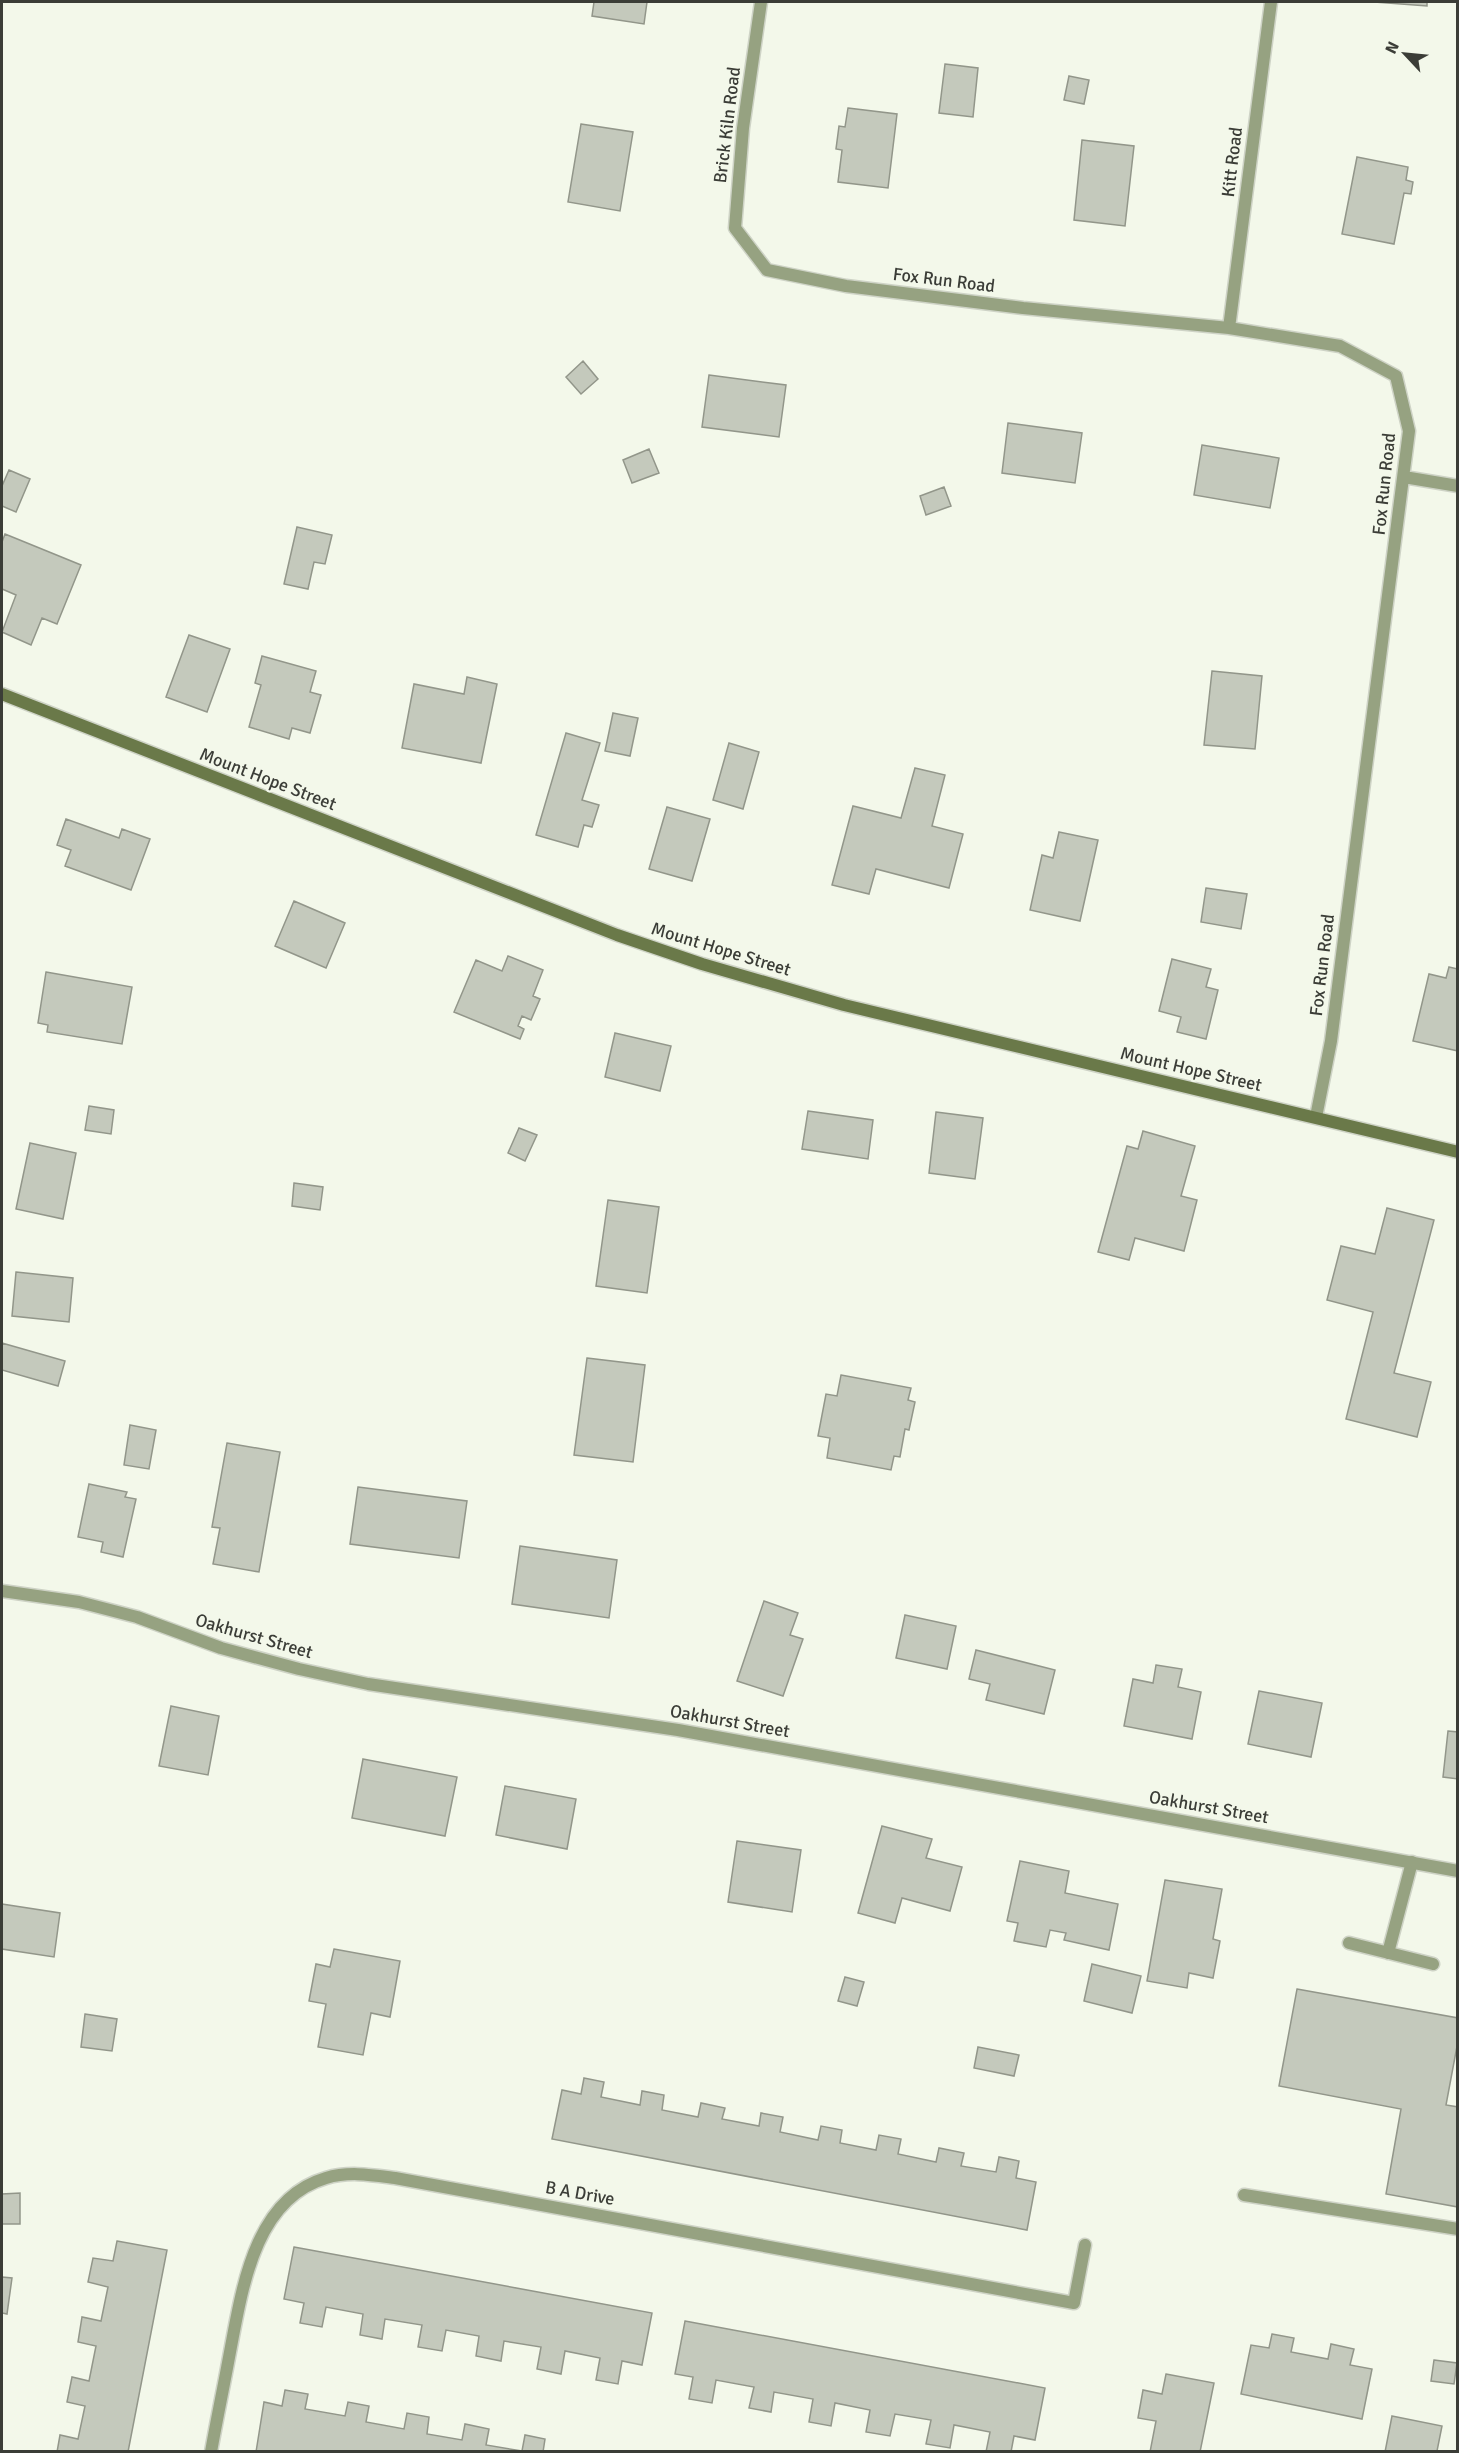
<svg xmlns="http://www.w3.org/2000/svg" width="1459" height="2453" viewBox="0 0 1459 2453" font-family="Signika,sans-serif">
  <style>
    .building { fill: #c4c9bc; stroke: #92968a; stroke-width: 1.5 }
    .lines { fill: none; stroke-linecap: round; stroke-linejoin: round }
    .lane-casing { stroke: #ced3c6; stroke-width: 15 }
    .street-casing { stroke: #ced3c6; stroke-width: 15 }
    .secondary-casing { stroke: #ced3c6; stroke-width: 15 }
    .lane { stroke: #96a281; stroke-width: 12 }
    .street { stroke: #96a281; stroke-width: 12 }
    .secondary { stroke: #6a7949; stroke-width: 12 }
    .labels { text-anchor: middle; stroke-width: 4.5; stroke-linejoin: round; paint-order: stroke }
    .street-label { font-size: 18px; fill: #3b3d37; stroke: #f3f8ea }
  </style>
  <rect width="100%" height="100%" fill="#f3f8ea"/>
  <!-- building -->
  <path class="building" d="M594 2H647L644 24 592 16Z
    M1374 2H1427V6Z
    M945 64 978 68 973 117 939 113Z
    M1069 76 1089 80 1084 104 1064 100Z
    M848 108 897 114 888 188 838 182 842 150 836 149 839 126 845 127Z
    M581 124 633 132 620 211 568 202Z
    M1082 140 1134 146 1125 226 1074 220Z
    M1357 157 1408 167 1406 180 1413 182 1411 194 1404 193 1394 244 1342 234Z
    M583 361 598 379 581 394 566 377Z
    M709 375 786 385 779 437 702 427Z
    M1008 423 1082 433 1075 483 1002 473Z
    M1202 445 1279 458 1270 508 1194 495Z
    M649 449 659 473 632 483 623 460Z
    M9 470 30 479 16 512 2 506V486Z
    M944 487 951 506 926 515 920 496Z
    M297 527 332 535 325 564 314 562 308 589 284 584Z
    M5 534 81 565 57 624 42 618 31 645 2 632 16 595 2 589V542Z
    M189 635 230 649 207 712 166 697Z
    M262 656 316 671 310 692 321 695 310 733 292 728 289 739 249 727 261 685 255 683Z
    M1212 671 1262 676 1255 749 1204 745Z
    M467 677 497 684 481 763 402 748 414 684 464 694Z
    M613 713 638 718 630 756 605 751Z
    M566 733 600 743 582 800 599 805 592 827 584 825 578 847 536 835Z
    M729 743 759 752 743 809 713 800Z
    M915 768 945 775 932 826 963 834 949 888 876 869 869 894 832 885 853 806 901 818Z
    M667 807 710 819 692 881 649 869Z
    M66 819 119 838 122 829 150 839 131 890 65 866 71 850 57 845Z
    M1059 832 1098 840 1080 921 1030 910 1042 855 1053 858Z
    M1206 888 1247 894 1241 929 1201 922Z
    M294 901 345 923 326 968 275 946Z
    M508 956 543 970 533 996 540 999 531 1020 522 1016 518 1026 524 1029 520 1039 454 1012 476 960 502 971Z
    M1172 959 1211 969 1206 987 1218 990 1206 1039 1177 1032 1181 1017 1159 1011Z
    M1449 967 1458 969V1051L1413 1041 1429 974 1446 978Z
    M46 972 132 987 122 1044 47 1032 48 1025 38 1023Z
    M615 1033 671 1046 660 1091 605 1077Z
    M89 1106 114 1110 111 1134 85 1130Z
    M808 1111 873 1120 868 1159 802 1149Z
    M936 1112 983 1118 975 1179 929 1173Z
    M519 1128 537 1135 525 1161 508 1153Z
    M1143 1131 1195 1146 1181 1196 1197 1200 1184 1251 1135 1238 1129 1260 1098 1252 1127 1146 1138 1149Z
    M30 1143 76 1153 63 1219 16 1209Z
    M294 1183 323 1187 320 1210 292 1206Z
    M608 1200 659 1207 647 1293 596 1286Z
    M1387 1208 1434 1220 1394 1373 1431 1382 1417 1437 1346 1419 1373 1312 1327 1300 1341 1246 1375 1254Z
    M16 1272 73 1278 69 1322 12 1316Z
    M2 1343 65 1361 58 1386 2 1370Z
    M587 1358 645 1365 633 1462 574 1455Z
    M841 1375 911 1388 908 1400 915 1402 909 1430 905 1429 900 1457 894 1456 891 1470 827 1458 830 1438 818 1436 826 1394 837 1396Z
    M130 1425 156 1430 149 1469 124 1465Z
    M227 1443 280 1452 259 1572 213 1564 220 1528 212 1527Z
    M89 1484 127 1492 125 1497 136 1499 123 1557 101 1552 103 1542 78 1537Z
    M358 1487 467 1501 459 1558 350 1544Z
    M520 1546 617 1560 609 1618 512 1604Z
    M764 1601 798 1613 790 1635 803 1639 783 1696 737 1681Z
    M905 1615 956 1626 947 1669 896 1658Z
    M976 1650 1055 1670 1044 1714 986 1700 990 1684 969 1679Z
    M1156 1665 1182 1669 1178 1687 1201 1692 1192 1739 1124 1726 1133 1679 1153 1683Z
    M1259 1691 1322 1703 1311 1757 1248 1744Z
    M171 1706 219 1716 208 1775 159 1766Z
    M1448 1731 1458 1732V1779L1443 1777Z
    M363 1759 457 1777 445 1836 352 1818Z
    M505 1786 576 1799 567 1849 496 1835Z
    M882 1826 932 1839 926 1858 962 1867 950 1911 902 1898 895 1923 858 1913Z
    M737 1841 801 1850 792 1912 728 1902Z
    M1020 1861 1069 1871 1065 1893 1118 1904 1109 1950 1064 1940 1066 1933 1050 1930 1046 1947 1014 1941 1018 1923 1007 1921Z
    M1165 1880 1222 1889 1213 1939 1220 1941 1213 1978 1189 1973 1187 1988 1147 1981Z
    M2 1904 60 1913 54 1957 2 1949Z
    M334 1949 400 1961 390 2017 371 2013 363 2055 318 2047 326 2004 309 2001 316 1964 330 1967Z
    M1092 1964 1141 1976 1132 2013 1084 2001Z
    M845 1977 864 1982 857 2006 838 2001Z
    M1297 1989 1458 2018V2041L1446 2105 1458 2107V2207L1386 2194 1401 2109 1279 2086Z
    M85 2014 117 2019 112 2051 81 2047Z
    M978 2047 1019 2055 1014 2076 974 2068Z
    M584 2078 604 2082 601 2097 640 2105 642 2091 664 2095 662 2110 698 2117 701 2103 725 2108 722 2119 759 2126 761 2113 783 2117 780 2132 818 2140 821 2126 842 2130 840 2143 876 2150 879 2135 901 2139 898 2154 936 2162 939 2148 964 2153 961 2166 996 2172 999 2157 1019 2161 1016 2178 1036 2182 1027 2230 552 2139 562 2090 581 2094Z
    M20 2193V2224H2V2194Z
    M117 2241 167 2250 128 2452H57L60 2435 78 2439 85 2406 67 2402 72 2377 89 2381 96 2346 78 2342 82 2317 101 2321 108 2287 88 2282 93 2258 113 2261Z
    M294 2247 652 2313 642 2365 622 2361 618 2384 596 2380 600 2358 565 2351 561 2374 537 2369 541 2347 504 2341 501 2361 476 2356 479 2336 446 2330 442 2351 418 2347 422 2325 385 2319 382 2339 360 2335 363 2314 326 2307 322 2327 300 2323 304 2303 284 2299Z
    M2 2277 12 2278 7 2314 2 2313Z
    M685 2321 1045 2388 1035 2440 1014 2436 1011 2452H986L990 2432 954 2425 950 2448 926 2444 931 2420 895 2414 890 2436 866 2432 870 2410 835 2403 831 2426 809 2422 813 2399 774 2392 771 2412 749 2408 754 2387 716 2380 712 2403 689 2399 693 2377 675 2374Z
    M1272 2334 1294 2338 1291 2352 1328 2359 1331 2344 1354 2349 1350 2365 1372 2369 1362 2419 1241 2394 1251 2345 1269 2348Z
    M1434 2360 1457 2363 1454 2384 1431 2381Z
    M1166 2374 1214 2383 1200 2452H1150L1156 2421 1138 2418 1143 2390 1162 2394Z
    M285 2390 308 2394 305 2409 345 2416 348 2402 369 2406 366 2422 404 2429 407 2413 429 2417 427 2434 462 2440 465 2424 489 2429 486 2445 522 2451 525 2435 545 2439 543 2452H256L264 2402 282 2406Z
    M1392 2416 1442 2426 1437 2451 1439 2452H1385Z"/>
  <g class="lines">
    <!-- lane casing -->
    <g class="lane-casing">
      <path id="lane" d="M1349 1943 1433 1964
        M1388 1953 1412 1862
        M1244 2195 1458 2229
        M211 2452C217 2418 224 2385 230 2352 242 2290 254 2199 326 2178 349 2171 372 2175 395 2178L1074 2303 1085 2245"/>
    </g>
    <!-- street casing -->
    <g class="street-casing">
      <path id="street" d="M761 2 743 128 735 228 767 270 846 286 1023 308 1229 328 1340 346 1396 376 1409 431 1331 1041 1316 1117
        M1229 328 1271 2
        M1404 477 1458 486
        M2 1591 79 1602 137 1617 221 1648 299 1669 368 1684 678 1730 1458 1871"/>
    </g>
    <!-- secondary casing -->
    <g class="secondary-casing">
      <path id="secondary" d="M2 694 617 935 702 964 844 1005 1458 1152"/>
    </g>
    <!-- lane -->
    <use href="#lane" class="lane"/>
    <!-- street -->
    <use href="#street" class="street"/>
    <!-- secondary -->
    <use href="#secondary" class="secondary"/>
  </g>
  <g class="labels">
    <!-- street labels -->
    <g class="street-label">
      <text transform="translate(727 125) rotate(-83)" y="6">Brick Kiln Road</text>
      <text transform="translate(1232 162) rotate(-83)" y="6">Kitt Road</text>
      <text transform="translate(944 280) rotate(7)" y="6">Fox Run Road</text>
      <text transform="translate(1384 484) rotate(-84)" y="6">Fox Run Road</text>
      <text transform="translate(268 779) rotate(21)" y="6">Mount Hope Street</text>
      <text transform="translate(721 949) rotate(17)" y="6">Mount Hope Street</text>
      <text transform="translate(1322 965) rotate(-83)" y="6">Fox Run Road</text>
      <text transform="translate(1191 1069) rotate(13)" y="6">Mount Hope Street</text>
      <text transform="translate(254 1636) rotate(16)" y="6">Oakhurst Street</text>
      <text transform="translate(730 1721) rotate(10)" y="6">Oakhurst Street</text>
      <text transform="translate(1209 1807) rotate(10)" y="6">Oakhurst Street</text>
      <text transform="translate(580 2193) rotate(10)" y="6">B A Drive</text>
    </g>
  </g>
  <!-- border -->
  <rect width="1459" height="2453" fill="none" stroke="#3b3d37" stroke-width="6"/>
  <!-- north arrow -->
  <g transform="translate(1405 54) rotate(296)" stroke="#f3f8ea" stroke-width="4.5" paint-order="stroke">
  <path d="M0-4.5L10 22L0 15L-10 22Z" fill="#3b3d37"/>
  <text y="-9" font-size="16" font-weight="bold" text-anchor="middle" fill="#3b3d37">N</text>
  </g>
</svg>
